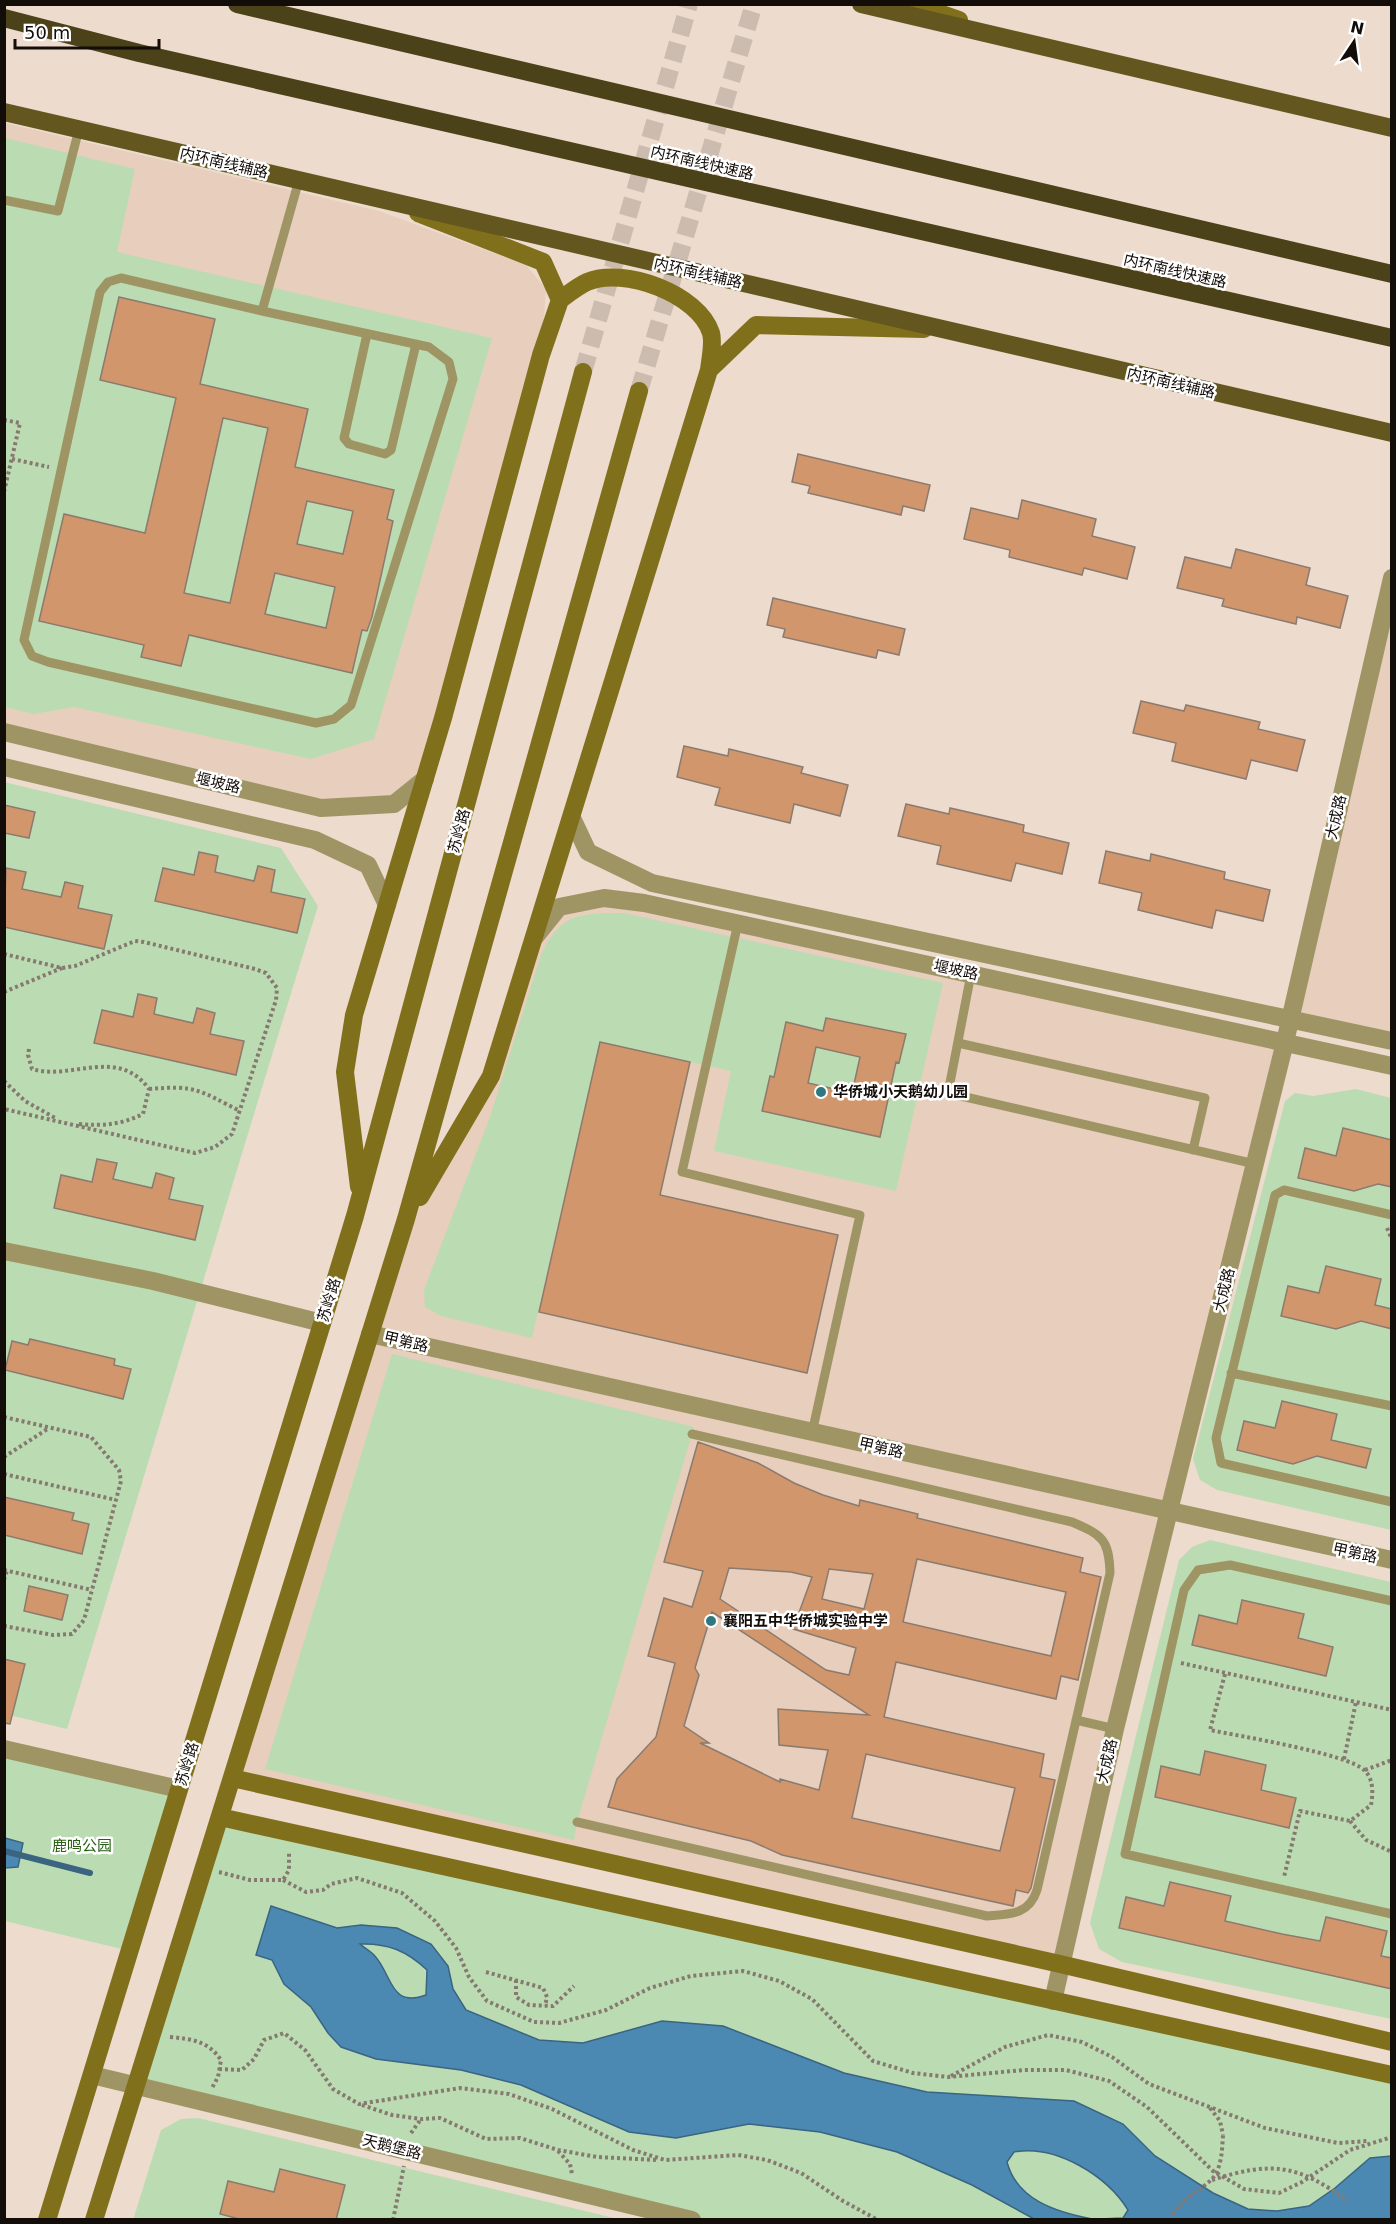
<svg xmlns="http://www.w3.org/2000/svg" width="1396" height="2224" viewBox="0 0 1396 2224" font-family="'DejaVu Sans','Noto Sans SC',sans-serif">
  <style>
    .built { fill: #e7cebd }
    .green { fill: #bbdcb2 }
    .water { fill: #4b89b3; stroke: #3a6480; stroke-width: 1.5; fill-rule: evenodd }
    .lines { fill: none; stroke-linecap: round; stroke-linejoin: round }
    .stream { stroke: #3a6480; stroke-width: 6 }
    .building { fill: #d1966c; stroke: #8b7b6f; stroke-width: 1.5; fill-rule: evenodd }
    .secondary-tunnel { stroke: #ccbcb0; stroke-width: 18; stroke-dasharray: 18 9; stroke-linecap: butt }
    .path { stroke: #857970; stroke-width: 4; stroke-dasharray: 3 3; stroke-linecap: butt }
    .lane { stroke: #9f9564; stroke-width: 9 }
    .street { stroke: #9f9564; stroke-width: 18 }
    .secondary { stroke: #81701b; stroke-width: 18 }
    .primary { stroke: #63571f; stroke-width: 18 }
    .highway { stroke: #4b4219; stroke-width: 18 }
    .path-bridge { stroke: #857970; stroke-width: 4; stroke-dasharray: 3 3; stroke-linecap: butt }
    .poi-dot { fill: #2f7880; stroke: #fff; stroke-width: 2 }
    .labels { text-anchor: middle; stroke-width: 5; stroke-linejoin: round; paint-order: stroke }
    .street-label { font-size: 15px; fill: #130d09; stroke: #fff }
    .poi-label { font-size: 15px; font-weight: bold; fill: #130d09; stroke: #fff; text-anchor: start }
    .park-label { font-size: 15px; fill: #285f14; stroke: #fff }
  </style>
  <rect width="100%" height="100%" fill="#eddbce"/>
  <!-- built -->
  <path class="built" d="M5 123 379 211 526 265 546 289 541 355 425 779 394 804 321 808 5 732Z
    M1391 578V1041L1290 1018Z
    M604 898 1285 1042 1060 1964 232 1778 406 1219 491 1076 534 938 559 907Z"/>
  <!-- green -->
  <path class="green" d="M5 138 135 169 117 252 492 338 374 739 311 759 74 707 33 714 5 707Z
    M4 782 281 848 318 906C233 1180 151 1455 67 1729L5 1714Z
    M624 913 943 983 896 1191 714 1151 731 1071 600 1042 532 1338 441 1316 425 1307 424 1290 490 1117 541 955C562 911 580 914 624 913Z
    M1356 1089 1391 1098V1530L1217 1490 1200 1480 1193 1459 1285 1101 1295 1093 1313 1096Z
    M392 1354 694 1427 577 1822 574 1840 265 1769Z
    M1210 1540 1391 1582V2019L1122 1962 1099 1949 1090 1923 1179 1560 1192 1547Z
    M5 1749 179 1789 130 1951 5 1921Z
    M220 1817 1391 2075V2219H692L135 2086Z
    M198 2118 618 2219 133 2220 161 2130 181 2119Z"/>
  <!-- water -->
  <path class="water" d="M5 1838 23 1843 18 1867 5 1868Z
    M271 1906 337 1928 361 1925 397 1928 431 1944 448 1966 453 1989 466 2010 539 2040 583 2043 662 2021 723 2026 844 2073 927 2092 1074 2101 1123 2124 1155 2156 1213 2193 1248 2209 1277 2211 1309 2206 1335 2188 1370 2158 1391 2156V2219H1100L1123 2218 1128 2210C1107 2176 1056 2144 1014 2152L1007 2162C1017 2200 1056 2212 1092 2219H1034L972 2185 897 2152 820 2132 749 2124 676 2138 629 2132 521 2085 461 2070 376 2059 341 2047 328 2033 311 2007 284 1984 272 1960 256 1955ZM360 1944C388 1943 407 1951 427 1970L426 1995C389 2008 393 1975 374 1955 370 1951 363 1947 360 1944Z"/>
  <g class="lines">
    <!-- stream -->
    <path class="stream" d="M4 1851 90 1873"/>
  </g>
  <!-- building -->
  <path class="building" d="M119 297 215 319 200 384 308 409 295 467 394 490 387 519 393 521 372 617 367 631 362 630 352 673 189 635 181 666 141 657 144 645 39 621 64 514 145 533 176 398 100 380ZM223 418 268 428 230 603 184 593ZM307 501 353 511 343 554 297 544ZM275 573 335 587 326 628 265 614Z
    M798 454 930 485 924 511 903 506 901 515 808 493 810 486 792 482Z
    M1022 500 1096 519 1092 536 1135 547 1127 579 1084 568 1082 575 1009 557 1010 550 964 539 971 508 1018 519Z
    M1236 549 1310 568 1306 585 1348 596 1340 628 1297 617 1296 624 1222 606 1224 599 1177 588 1185 557 1231 568Z
    M773 598 905 629 899 655 878 650 876 658 783 637 785 629 767 625Z
    M1141 701 1184 711 1186 705 1260 722 1258 729 1305 740 1297 771 1251 760 1246 779 1172 761 1176 743 1133 733Z
    M684 746 728 756 729 749 803 767 801 773 848 785 840 816 794 804 790 823 715 805 720 788 677 777Z
    M906 804 949 814 950 808 1024 825 1023 832 1069 843 1062 874 1016 863 1011 881 937 864 941 846 898 836Z
    M4 805 35 812 29 838 4 833Z
    M1106 851 1150 861 1151 854 1225 872 1224 879 1270 890 1263 921 1216 910 1212 928 1138 910 1142 893 1099 883Z
    M199 852 218 856 215 872 254 881 258 866 275 870 271 892 305 899 297 933 155 901 163 868 194 875Z
    M6 868 26 872 22 889 61 897 65 882 83 886 78 908 112 915 104 949 4 927Z
    M138 994 157 998 154 1014 193 1023 197 1008 215 1013 210 1034 244 1041 236 1075 94 1043 102 1010 133 1017Z
    M826 1018 906 1034 899 1063 896 1062 880 1137 762 1111 770 1076 774 1077 786 1022 823 1031ZM816 1047 860 1057 852 1093 808 1083Z
    M600 1042 690 1062 660 1195 838 1235 807 1373 539 1312Z
    M1343 1128 1392 1140V1187L1378 1184 1354 1191 1298 1178 1305 1148 1336 1156Z
    M97 1159 117 1163 113 1179 152 1188 156 1173 174 1178 169 1199 203 1206 195 1240 54 1208 61 1175 92 1182Z
    M1326 1266 1381 1279 1375 1305 1392 1309V1329L1361 1321 1336 1329 1281 1316 1288 1286 1319 1293Z
    M30 1339 115 1359 114 1365 131 1369 123 1399 5 1370 12 1341 28 1345Z
    M1282 1401 1337 1414 1331 1440 1371 1449 1366 1468 1317 1456 1293 1464 1237 1450 1244 1421 1275 1428Z
    M698 1442 758 1463 794 1483 823 1495 859 1506 860 1500 918 1514 917 1518 1083 1558 1080 1572 1101 1577 1078 1680 1061 1676 1056 1699 896 1662 884 1717 1044 1754 1040 1777 1055 1780 1031 1888 1028 1893 1016 1890 1013 1906 782 1855 751 1841 608 1807 617 1779 656 1737 675 1663 648 1656 664 1598 692 1607 703 1571 664 1562ZM917 1559 1066 1592 1051 1656 903 1622ZM729 1568 791 1572 812 1577 793 1629 856 1648 849 1675 826 1670 720 1599ZM829 1569 873 1574 864 1609 822 1599ZM712 1612 869 1715 778 1709 779 1745 828 1750 819 1790 780 1779V1782L700 1743H709L684 1726 699 1675 695 1668ZM866 1754 1015 1788 1000 1851 852 1818Z
    M4 1497 74 1513 72 1520 89 1524 82 1554 4 1535Z
    M29 1586 68 1595 62 1620 24 1611Z
    M1242 1600 1304 1614 1298 1638 1333 1647 1326 1676 1192 1645 1199 1615 1237 1624Z
    M4 1659 25 1664 10 1724 4 1723Z
    M1205 1751 1266 1765 1261 1790 1296 1798 1289 1828 1155 1797 1161 1766 1200 1775Z
    M1170 1882 1231 1896 1225 1921 1282 1934 1320 1941 1326 1917 1387 1931 1381 1956 1392 1958V1989L1119 1928 1126 1897 1164 1906Z
    M280 2169 345 2185 336 2220H243L220 2214 228 2181 274 2192Z"/>
  <g class="lines">
    <!-- secondary-tunnel -->
    <path class="secondary-tunnel" d="M583 372 689 4
      M639 391 754 4"/>
    <!-- path -->
    <path class="path" d="M4 420 20 423 4 492
      M12 459 49 467
      M4 954 62 968 75 966 135 941 144 942 255 969 266 973 277 988 276 1000 232 1134 215 1147 195 1153 4 1109
      M4 992 62 968
      M29 1049 28 1055 32 1069C71 1081 118 1046 149 1089L143 1114C120 1125 103 1126 78 1124
      M4 1081 25 1101 57 1119
      M149 1089C197 1085 198 1090 240 1111
      M1387 1228 1392 1240
      M4 1417 91 1437 119 1470 121 1481 84 1620 72 1634 53 1635 4 1626
      M4 1457 49 1428
      M4 1474 116 1500
      M4 1570 92 1590
      M4 1580 7 1570
      M1181 1663 1392 1710
      M1225 1674 1210 1730C1239 1736 1348 1754 1364 1770 1374 1779 1373 1794 1371 1805L1350 1821 1300 1811 1284 1877
      M1344 1759 1356 1702
      M1365 1770 1392 1760
      M1350 1821 1366 1840 1392 1852
      M219 1872 250 1880H283L289 1870V1851
      M283 1880 306 1892 323 1890 331 1884 357 1878 402 1893 435 1921 456 1948 469 1977 487 2001 534 2022 559 2023 606 2010 650 1988 691 1976 743 1971 779 1981 812 1999 873 2061 913 2073 948 2077 1024 2070H1066L1109 2081 1147 2107 1213 2171 1244 2189 1279 2193 1302 2182 1350 2150 1392 2137
      M486 1972 543 1988 547 1997 545 2006
      M516 1980V1997L529 2005 553 2006 574 1986
      M170 2037C192 2039 208 2041 221 2060L218 2077 212 2088
      M219 2069 242 2070 254 2059 264 2040 284 2033 305 2050 333 2089 359 2104 460 2088 509 2094 552 2109 633 2150 665 2160 738 2155 767 2160 801 2173 843 2201 878 2220
      M951 2076 1005 2047 1048 2035 1082 2042 1112 2057 1149 2084 1265 2128 1338 2143 1368 2141
      M362 2105 392 2115 421 2119 440 2118 486 2139 520 2138 558 2150 597 2157 657 2160
      M1210 2108 1220 2121 1223 2135
      M411 2133 421 2119
      M558 2151 570 2164 572 2174
      M393 2220 404 2166"/>
    <!-- lane -->
    <path class="lane" d="M4 200 58 211 79 129
      M262 311 429 347 449 362 453 379 351 705 334 719 316 723 48 662 32 656 24 640 100 292 108 282 121 278 262 311 299 180
      M367 334 344 438 349 444 385 454 391 450 416 344
      M738 923 682 1172 860 1215 812 1433
      M971 974 948 1093 1255 1164
      M958 1043 1205 1098 1193 1150
      M1392 1215 1284 1190 1275 1195 1216 1438 1221 1463 1392 1502
      M1231 1373 1392 1406
      M1392 1601 1230 1565 1198 1570 1184 1590 1125 1854 1392 1914
      M1076 1720 1115 1729
      M577 1822 987 1916C1010 1914 1029 1915 1037 1890L1110 1573C1109 1539 1102 1535 1072 1522L692 1434"/>
    <!-- street -->
    <path class="street" d="M4 732 321 808 394 804 425 779
      M4 767 315 840 368 865 387 905
      M572 818 588 852 652 883 1392 1041
      M534 938 559 907 604 898 644 903 1392 1066
      M4 1251 153 1281 322 1323
      M370 1334 1392 1560
      M4 1749 179 1789
      M1053 2001 1115 1729 1285 1042 1392 578
      M92 2075 692 2220"/>
    <!-- secondary -->
    <path class="secondary" d="M913 4 959 20
      M560 300C568 294 578 286 587 282 623 266 699 294 711 333 714 343 710 360 709 370
      M359 1187 345 1072 354 1015 443 718 541 355 560 300 543 262 418 213
      M420 1197 491 1076 709 370 756 325 924 329
      M232 1778 1060 1964 1392 2042
      M220 1817 1392 2075
      M47 2220 355 1216 583 372
      M94 2220 406 1219 639 391"/>
    <!-- primary -->
    <path class="primary" d="M861 4 1392 128
      M4 112 1392 433"/>
    <!-- highway -->
    <path class="highway" d="M237 4 1392 274
      M4 18 139 53 1392 338"/>
    <!-- path-bridge -->
    <path class="path-bridge" d="M1212 2180C1272 2161 1297 2164 1348 2201
      M1170 2220C1179 2200 1197 2193 1211 2180 1222 2169 1222 2150 1223 2135"/>
  </g>
  <!-- markers -->
  <g class="poi-dot">
    <circle cx="821" cy="1092" r="6"/>
    <circle cx="711" cy="1621" r="6"/>
  </g>
  <g class="labels">
    <!-- street labels -->
    <g class="street-label">
      <text transform="translate(224 163) rotate(13)" y="5">内环南线辅路</text>
      <text transform="translate(702 163) rotate(13)" y="5">内环南线快速路</text>
      <text transform="translate(1175 271) rotate(13)" y="5">内环南线快速路</text>
      <text transform="translate(698 273) rotate(13)" y="5">内环南线辅路</text>
      <text transform="translate(1171 383) rotate(13)" y="5">内环南线辅路</text>
      <text transform="translate(218 783) rotate(13)" y="5">堰坡路</text>
      <text transform="translate(1336 817) rotate(-77)" y="5">大成路</text>
      <text transform="translate(459 831) rotate(-75)" y="5">苏岭路</text>
      <text transform="translate(956 970) rotate(12)" y="5">堰坡路</text>
      <text transform="translate(1224 1290) rotate(-76)" y="5">大成路</text>
      <text transform="translate(329 1300) rotate(-73)" y="5">苏岭路</text>
      <text transform="translate(406 1342) rotate(13)" y="5">甲第路</text>
      <text transform="translate(881 1448) rotate(13)" y="5">甲第路</text>
      <text transform="translate(1355 1553) rotate(12)" y="5">甲第路</text>
      <text transform="translate(1107 1761) rotate(-77)" y="5">大成路</text>
      <text transform="translate(187 1764) rotate(-73)" y="5">苏岭路</text>
      <text transform="translate(392 2147) rotate(14)" y="5">天鹅堡路</text>
    </g>
    <!-- poi labels -->
    <g class="poi-label">
      <text x="833" y="1097">华侨城小天鹅幼儿园</text>
      <text x="723" y="1626">襄阳五中华侨城实验中学</text>
    </g>
    <!-- park labels -->
    <g class="park-label">
      <text x="82" y="1851">鹿鸣公园</text>
    </g>
  </g>
  <!-- border -->
  <rect width="1396" height="2224" fill="none" stroke="#130d09" stroke-width="12"/>
  <!-- north arrow -->
  <g transform="translate(1354 42) rotate(13)" stroke="#ffffff" stroke-width="4.5" paint-order="stroke">
  <path d="M0-4.5L10 22L0 15L-10 22Z" fill="#130d09"/>
  <text y="-9" font-size="16" font-weight="bold" text-anchor="middle" fill="#130d09">N</text>
  </g>
  <!-- scale -->
  <path d="M15 39v9h144v-9" fill="none" stroke="#130d09" stroke-width="3"/>
  <text x="24" y="39" font-size="18" fill="#130d09" stroke="#ffffff" stroke-width="4.5" paint-order="stroke">50 m</text>
</svg>
